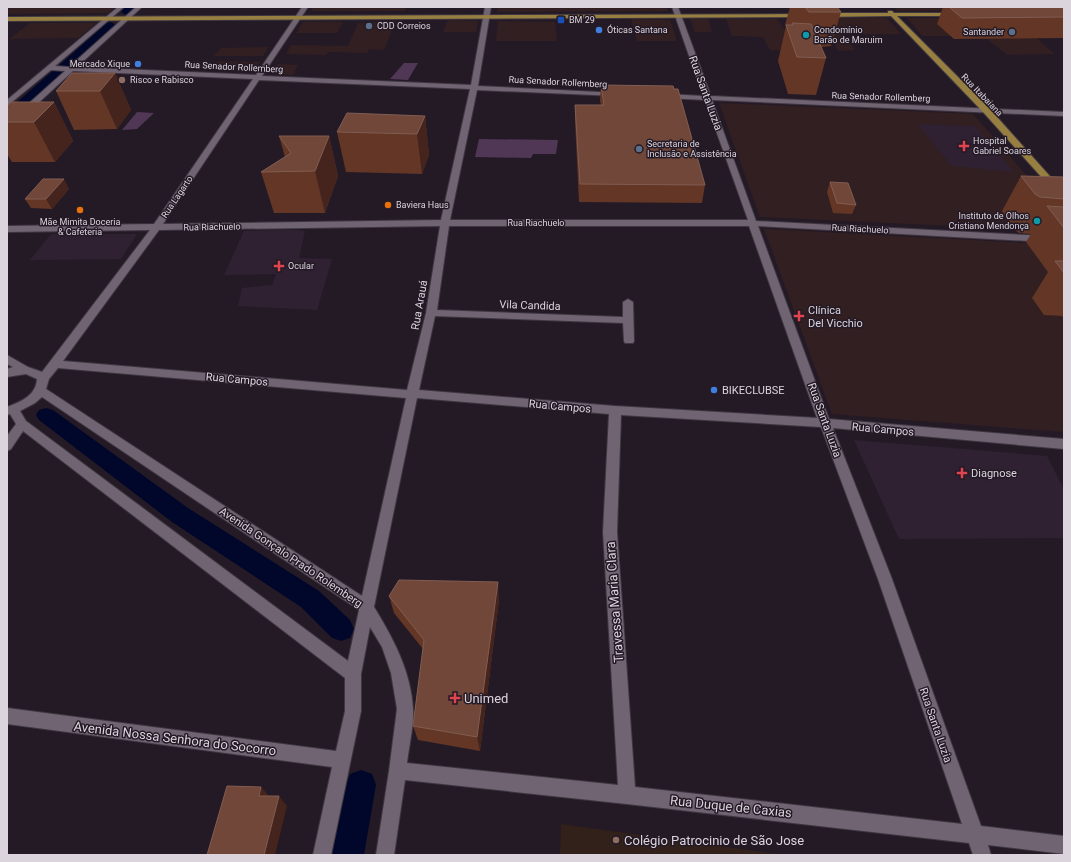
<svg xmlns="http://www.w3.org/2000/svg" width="1071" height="862" viewBox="0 0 1071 862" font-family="Roboto,sans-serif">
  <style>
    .commercial { fill: #321f21 }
    .built { fill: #2f2132 }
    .education { fill: #32201a }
    .green { fill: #503756 }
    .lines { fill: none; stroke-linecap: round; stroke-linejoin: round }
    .canal { fill: #00072b; fill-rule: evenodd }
    .minor-casing { stroke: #3e3740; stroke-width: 2 }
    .major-casing { stroke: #3e3740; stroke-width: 2 }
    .minor { fill: #706473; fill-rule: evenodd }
    .major { fill: #977e41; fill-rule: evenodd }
    .wall { fill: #633625 }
    .shaded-wall { fill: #44241d }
    .building { fill: #704739; stroke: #815d52 }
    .transit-dot { fill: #1a4fb4; stroke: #241a26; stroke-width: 1.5 }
    .service-dot { fill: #5c6f8a; stroke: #241a26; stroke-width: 1.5 }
    .shop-dot { fill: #3f7fe0; stroke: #241a26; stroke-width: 1.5 }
    .culture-dot { fill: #0f9aa8; stroke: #241a26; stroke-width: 1.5 }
    .education-dot { fill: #8d6e63; stroke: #241a26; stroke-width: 1.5 }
    .health-dot { fill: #e0444e; stroke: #241a26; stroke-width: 1.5 }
    .food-dot { fill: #e8710a; stroke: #241a26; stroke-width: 1.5 }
    .labels { text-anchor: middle; stroke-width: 3; stroke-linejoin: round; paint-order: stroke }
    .far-poi-label { font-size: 9px; fill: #dbd4dd; stroke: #241a26; text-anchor: start }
    .far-street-label { font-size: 9px; fill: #dbd4dd; stroke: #241a26 }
    .street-label { font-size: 11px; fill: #dbd4dd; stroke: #241a26 }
    .poi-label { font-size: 11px; fill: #dbd4dd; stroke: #241a26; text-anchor: start }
    .near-street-label { font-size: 13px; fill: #dbd4dd; stroke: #241a26 }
    .near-poi-label { font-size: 13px; fill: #dbd4dd; stroke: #241a26; text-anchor: start }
  </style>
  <rect width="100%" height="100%" fill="#241a26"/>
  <!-- commercial -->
  <path class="commercial" d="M7 7H115L108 13 7 14Z
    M313 7H407L404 11H311Z
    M498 7H667L668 11 497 12Z
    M894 7H1007L1010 10 898 11Z
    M815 18H887L901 34H842L855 50 839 51Z
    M907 18H1013L1055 54 1007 55 983 36H922Z
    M631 19 670 20 677 41H637Z
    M690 19H708L712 32H695Z
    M726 19H777L799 51 770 50 763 37 732 36Z
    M448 20 478 21 476 32H443Z
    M396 21 384 50 369 49 368 53 328 52 326 55 286 54 291 45 348 46 358 23Z
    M498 21 555 22 557 41H496Z
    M303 22H343L337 33H296Z
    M30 23H96L78 38 9 39Z
    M269 47 263 56H214L221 48Z
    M218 61 260 62 253 70 214 67Z
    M278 64 298 65 293 75 272 74Z
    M719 103 973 114 1064 218V231L760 217Z
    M764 229 1064 245V432L832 414Z"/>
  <!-- built -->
  <path class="built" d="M917 124 975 126 1014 172 952 166Z
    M293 230 305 231 299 258 332 259 317 310 238 306 242 288 272 285 276 274 224 275 244 231Z
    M51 234H137L121 259 30 260Z
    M854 440 1047 456 1064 490V538L899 539Z"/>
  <!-- education -->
  <path class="education" d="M561 824 784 855H560Z"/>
  <!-- green -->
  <path class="green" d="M404 63H418L408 80 390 79Z
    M137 112 154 113 137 129 122 130Z
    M479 139 558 140 556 154H533L531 158 475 157Z"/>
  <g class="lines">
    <!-- canal -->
    <path class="canal" d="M125 7H136L130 14 126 15 121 12Z
      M111 22 116 25 115 27 12 121 7 122V111L107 23Z
      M46 408 53 410 188 508 319 591 350 620 354 629 350 638 341 641 332 638 301 607 172 522 39 420 36 415 39 410Z
      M361 770 372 774 376 785 364 855H332L346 785 350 774Z"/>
    <!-- minor casing -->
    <g class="minor-casing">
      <path id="minor" d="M118 7H124L55 66 69 67 136 7H142L77 67 256 75 302 7H308L262 76 471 85 485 7H491L478 86 619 93 620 94 617 96 477 90 450 220H748L705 100 666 98 663 96 666 94 703 96 672 7H678L711 96 1064 112V116L712 100 756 221 1064 237V243L758 226 829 419 1064 439V449L833 428 892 579 981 826 1064 836V854L988 845 991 855H973L969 843 627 804 405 780 394 855H376L389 771 397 709 391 673 382 647 370 627 361 674V711L331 855H313L332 767 7 724V708L336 751 345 711V678L23 431 11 449 7 451V436L16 424 10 414 7 415V407C20 402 36 396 37 379L26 374 7 377V369L13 367 7 364V355L28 367 42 372 150 230 7 232V226L154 224 253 79 73 71 10 129H7V123L65 71 51 70 7 106V100ZM259 80 470 89 441 220 163 224ZM440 226 426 313 407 390 63 361 159 230ZM449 226H749L817 418 615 406 419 390 435 316 623 323 624 341 625 343H633L634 341 633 302 628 299 623 302V317L437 310ZM58 368 406 398 362 596 46 389 49 379ZM42 397 359 610 348 661 26 421 20 411 35 403ZM417 398 609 414 603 532 618 785 407 763C409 746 414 726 413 709 411 671 393 638 374 607ZM621 415 821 427 878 579 962 824 635 787 617 532Z"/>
    </g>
    <!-- major casing -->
    <g class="major-casing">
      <path id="major" d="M888 11H892L894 13H958L959 14 956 16H897L989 108 1064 192V200L1061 199 983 112 891 16 824 17 821 15 824 13H888Z
        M806 14V16L804 17 7 21V17Z"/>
    </g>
    <!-- minor -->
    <use href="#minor" class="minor"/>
    <!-- major -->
    <use href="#major" class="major"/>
  </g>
  <!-- wall -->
  <path class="wall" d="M790 7H837L841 12 831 46 821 47 826 58 816 95 788 94 778 61 786 26 785 25Z
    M943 7H1064V39L1062 38 954 39 937 24Z
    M115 73 131 110 117 129 74 130 56 91Z
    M601 85 705 185 702 203 579 202 575 121V105H601L600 101Z
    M54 102 73 141 55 162H12L7 154V106Z
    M425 116 429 155 422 174 346 172 337 132Z
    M279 136H329L338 176 325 213H274L261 172 285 157Z
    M1021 176 1064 177V319L1062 316 1044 315 1032 298 1048 272 1026 242 1031 234 1019 233 1015 230 1002 211Z
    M830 182 856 205 852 214 833 213 827 192Z
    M69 189 52 209 31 208 25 199Z
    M389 596 499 600 480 751 418 740 413 726 423 649 394 613Z"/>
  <!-- shaded-wall -->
  <path class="shaded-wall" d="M115 73 131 110 117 129 100 91Z
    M54 102 73 141 55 162 34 122Z
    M425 116 429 155 422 174 417 134Z
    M329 136 338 176 325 213 315 171Z
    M64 179 69 189 52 209 46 199Z
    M498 582 499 600 480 751 477 737Z
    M261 787 270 797 259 796Z
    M279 796 287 806 275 855H264Z"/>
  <!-- building -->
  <path class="building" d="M805 7H837L841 12H809Z
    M949 7H1064V17L962 18Z
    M792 23 811 24 826 58 797 57 786 25H793Z
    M72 73H115L100 91H56Z
    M601 85 673 86 674 89H678L705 185 580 184 575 105H604Z
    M11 102H54L34 122H7V106Z
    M347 113 425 116 417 134 337 132Z
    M279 136H329L315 171 261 172 291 153Z
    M1021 176 1064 177V199L1040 197 1035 194Z
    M43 179H64L46 199H25Z
    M830 182 848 183 856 205 837 203Z
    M1047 206 1064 207V228Z
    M1055 261H1064V273Z
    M399 580 498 582 477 737 413 726 424 640 389 596Z
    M227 786 261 787 259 796H279L264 855H207Z"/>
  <!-- markers -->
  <rect class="transit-dot" x="557" y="16" width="8" height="8" rx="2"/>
  <g class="service-dot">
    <circle cx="369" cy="26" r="4"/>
    <circle cx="1012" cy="32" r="4"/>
    <circle cx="639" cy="149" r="4"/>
  </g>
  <g class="shop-dot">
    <circle cx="599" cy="30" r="4"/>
    <circle cx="138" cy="64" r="4"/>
    <circle cx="714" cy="390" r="4"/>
  </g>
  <g class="culture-dot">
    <circle cx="806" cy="35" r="4"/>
    <circle cx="1037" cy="221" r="4"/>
  </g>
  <g class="education-dot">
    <circle cx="122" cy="80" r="4"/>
    <circle cx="616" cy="840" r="4"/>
  </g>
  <g class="health-dot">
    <path d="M962 140h4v4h4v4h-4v4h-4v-4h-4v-4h4z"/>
    <path d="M277 260h4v4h4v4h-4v4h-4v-4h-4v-4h4z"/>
    <path d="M797 310h4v4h4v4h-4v4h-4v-4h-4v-4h4z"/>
    <path d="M960 467h4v4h4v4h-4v4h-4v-4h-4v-4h4z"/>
    <path d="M453 692h4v4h4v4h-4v4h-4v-4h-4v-4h4z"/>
  </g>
  <g class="food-dot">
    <circle cx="388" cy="205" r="4"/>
    <circle cx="80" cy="210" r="4"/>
  </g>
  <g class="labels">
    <!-- far-poi labels -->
    <g class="far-poi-label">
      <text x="569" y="23">BM 29</text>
      <text x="377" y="29">CDD Correios</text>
      <text x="607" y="33">Óticas Santana</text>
      <text x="814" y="33">Condomínio<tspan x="814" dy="10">Barão de Maruim</tspan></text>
      <text x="1004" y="35" text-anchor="end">Santander</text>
      <text x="130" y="67" text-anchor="end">Mercado Xique</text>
      <text x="130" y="83">Risco e Rabisco</text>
      <text x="973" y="144">Hospital<tspan x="973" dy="10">Gabriel Soares</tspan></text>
      <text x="647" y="147">Secretaria de<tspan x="647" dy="10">Inclusão e Assistência</tspan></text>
      <text x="396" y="208">Baviera Haus</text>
      <text x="1029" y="219" text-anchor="end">Instituto de Olhos<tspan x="1029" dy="10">Cristiano Mendonça</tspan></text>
      <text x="80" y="225" text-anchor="middle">Mãe Mimita Doceria<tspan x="80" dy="10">&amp; Cafeteria</tspan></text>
      <text x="288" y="269">Ocular</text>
    </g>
    <!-- far-street labels -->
    <g class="far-street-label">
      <text transform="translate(234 67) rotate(3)" y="3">Rua Senador Rollemberg</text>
      <text transform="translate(558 82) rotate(3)" y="3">Rua Senador Rollemberg</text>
      <text transform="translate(982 95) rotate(46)" y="3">Rua Itabaiana</text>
      <text transform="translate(881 97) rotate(2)" y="3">Rua Senador Rollemberg</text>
      <text transform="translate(177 197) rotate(-56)" y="3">Rua Lagarto</text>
      <text x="536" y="226">Rua Riachuelo</text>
      <text transform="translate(212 227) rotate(-1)" y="3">Rua Riachuelo</text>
      <text transform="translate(860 229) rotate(3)" y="3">Rua Riachuelo</text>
    </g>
    <!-- street labels -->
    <g class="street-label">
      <text transform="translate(706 93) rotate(70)" y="4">Rua Santa Luzia</text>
      <text transform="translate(419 305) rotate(-80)" y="4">Rua Arauá</text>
      <text transform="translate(530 305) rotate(2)" y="4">Vila Candida</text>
      <text transform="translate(237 379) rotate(5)" y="4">Rua Campos</text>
      <text transform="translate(560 406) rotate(5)" y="4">Rua Campos</text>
      <text transform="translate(825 420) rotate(70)" y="4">Rua Santa Luzia</text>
      <text transform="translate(883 429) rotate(5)" y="4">Rua Campos</text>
      <text transform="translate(291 557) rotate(34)" y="4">Avenida Gonçalo Prado Rolemberg</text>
      <text transform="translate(936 725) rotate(71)" y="4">Rua Santa Luzia</text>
    </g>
    <!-- poi labels -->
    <g class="poi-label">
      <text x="808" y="314">Clínica<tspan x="808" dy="13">Del Vicchio</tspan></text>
      <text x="722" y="394">BIKECLUBSE</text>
      <text x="971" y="477">Diagnose</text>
    </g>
    <!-- near-street labels -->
    <g class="near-street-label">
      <text transform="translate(614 602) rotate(-94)" y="5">Travessa Maria Clara</text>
      <text transform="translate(175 738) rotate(7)" y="5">Avenida Nossa Senhora do Socorro</text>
      <text transform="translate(731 806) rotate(6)" y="5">Rua Duque de Caxias</text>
    </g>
    <!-- near-poi labels -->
    <g class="near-poi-label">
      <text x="464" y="703">Unimed</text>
      <text x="624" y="845">Colégio Patrocinio de São Jose</text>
    </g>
  </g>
  <!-- border -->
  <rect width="1071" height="862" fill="none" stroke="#dbd4dd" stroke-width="16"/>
</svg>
